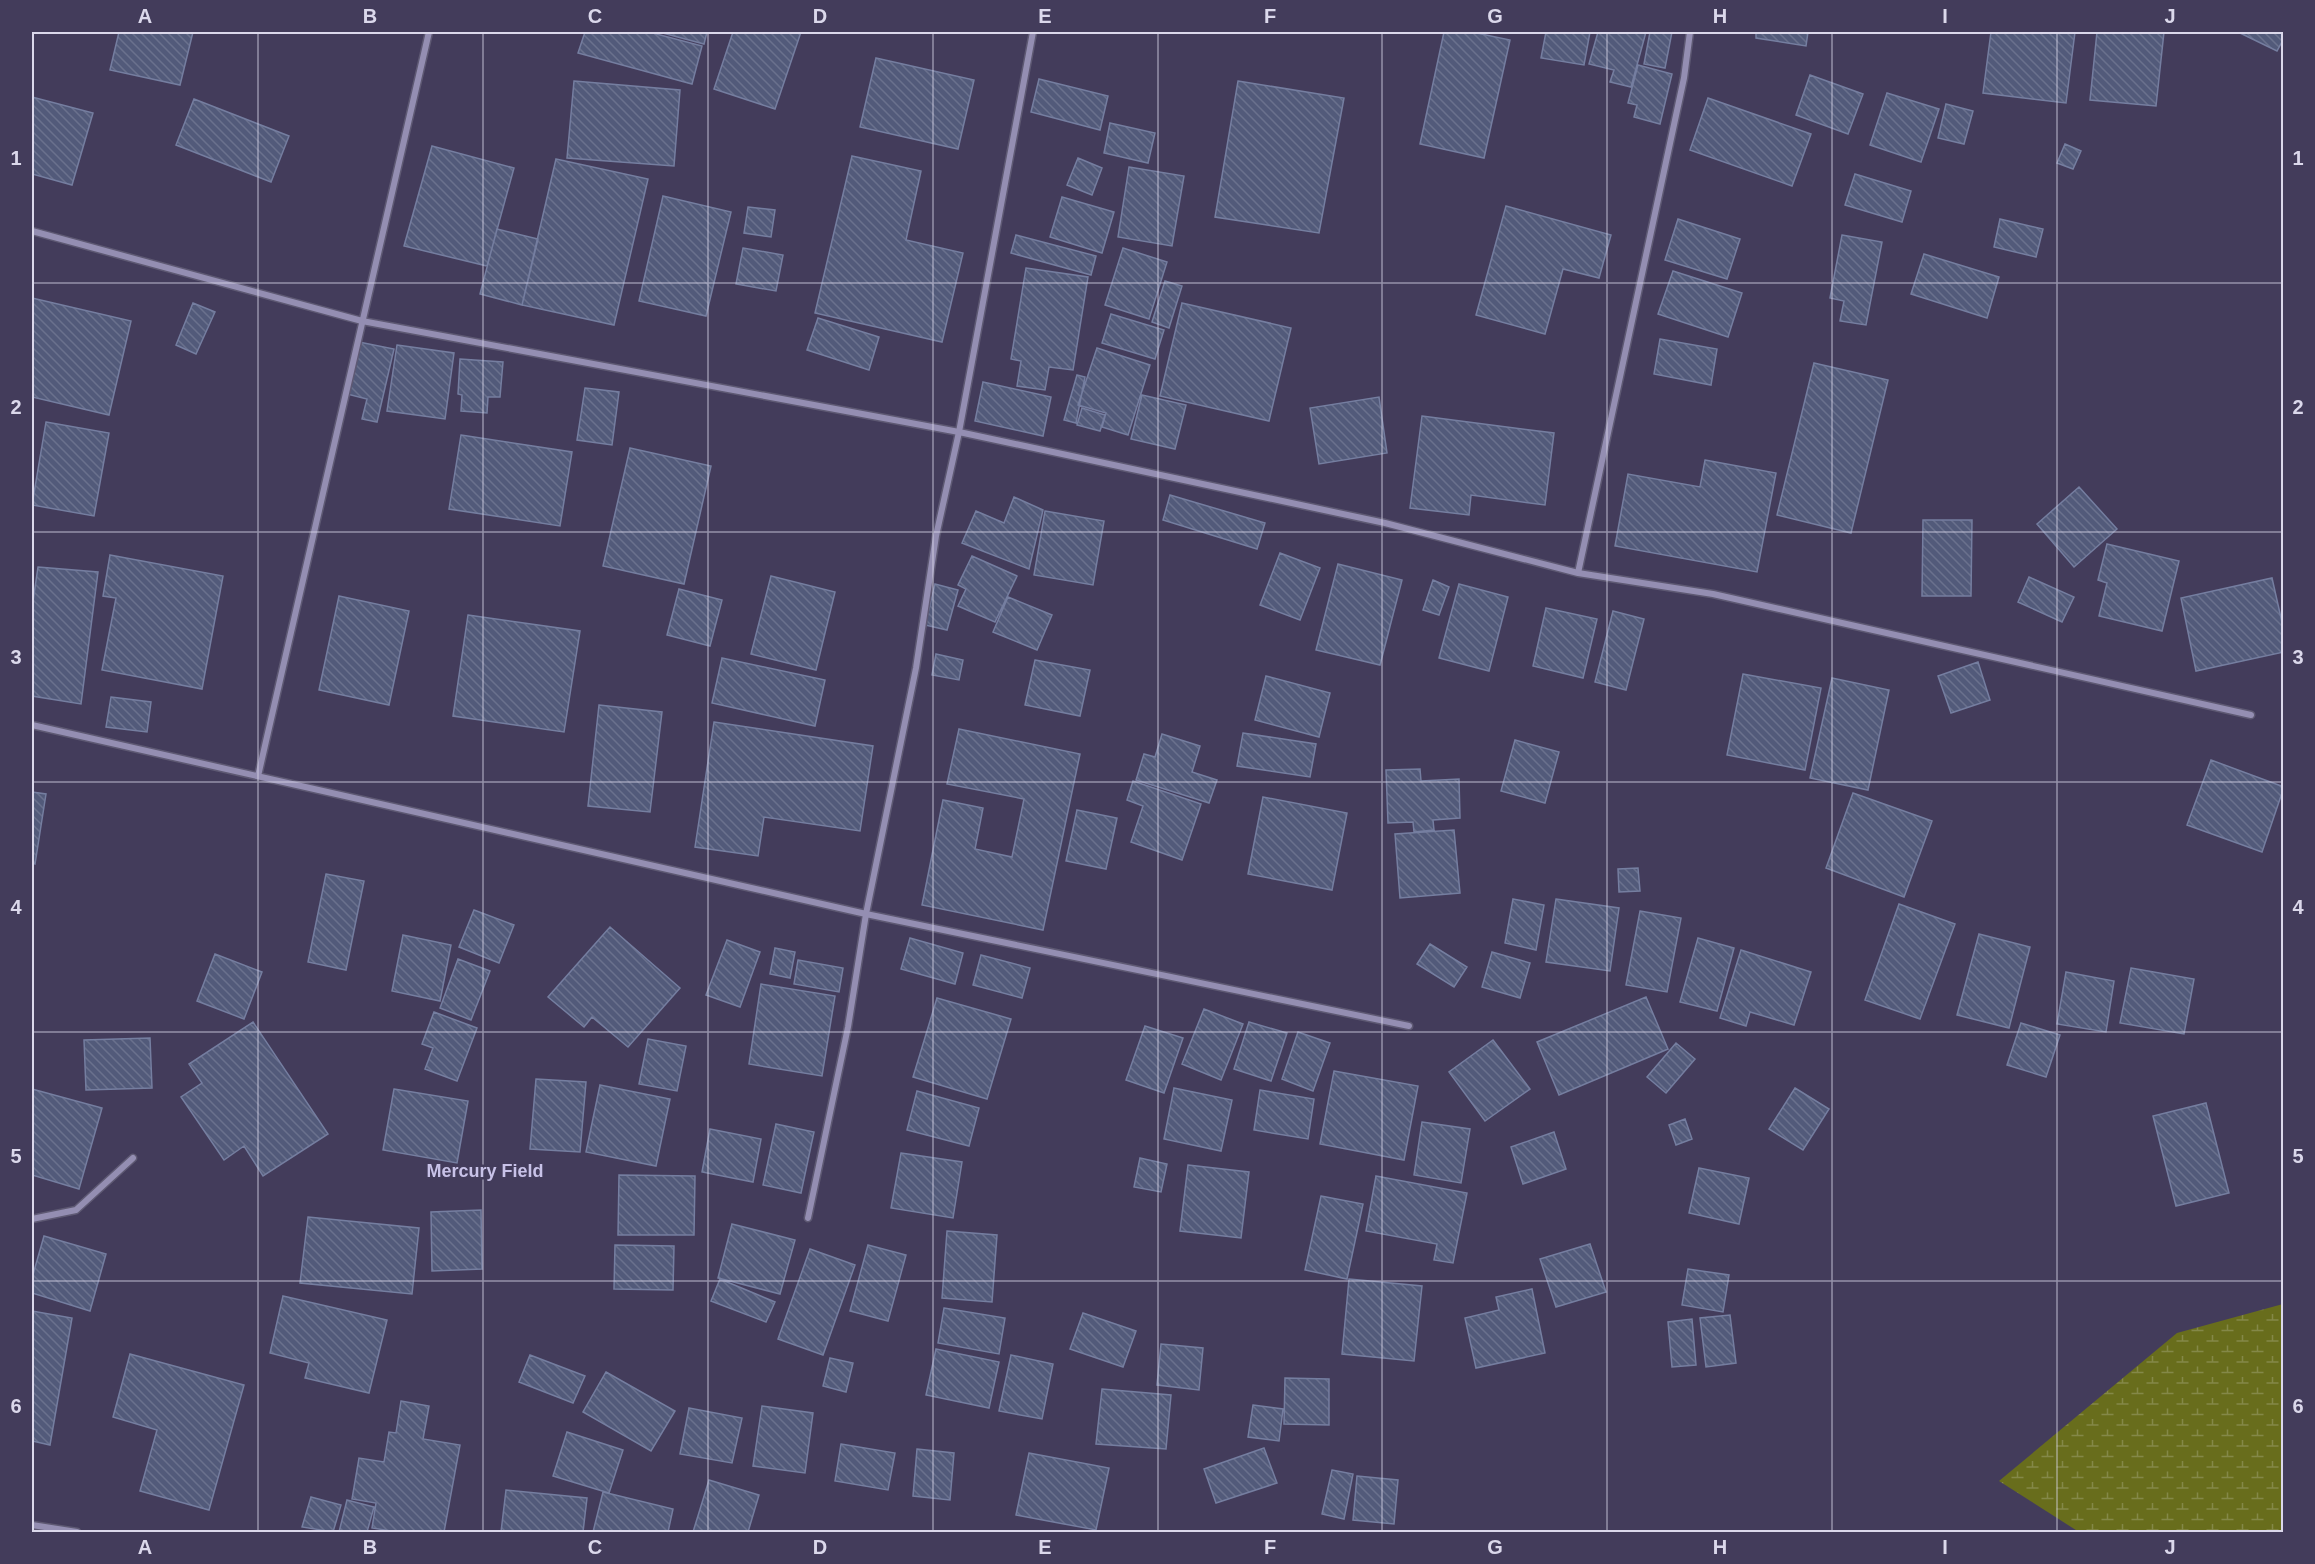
<svg xmlns="http://www.w3.org/2000/svg" width="2315" height="1564" viewBox="0 0 2315 1564" font-family="Helvetica,sans-serif">
  <style>
    .wetland { fill: url(#wetland-marsh) }
    .building { fill: url(#building-back-hatch); stroke: #757ea0; stroke-width: 1.5 }
    .lines { fill: none; stroke-linecap: round; stroke-linejoin: round }
    .minor-casing { stroke: #5e5973; stroke-width: 9 }
    .minor { stroke: #948eb2; stroke-width: 6 }
    .grid { fill: none; stroke: #dbd8eb; stroke-width: 1.5; stroke-opacity: 0.55 }
    .labels { text-anchor: middle; stroke-width: 5; stroke-linejoin: round; paint-order: stroke }
    .neighbourhood-label { font-size: 18px; font-weight: bold; fill: #c8c2e8; stroke: #433c5b }
    .neatline { fill: none; stroke: #dbd8eb; stroke-width: 2 }
    .grid-label { font-size: 20px; text-anchor: middle; font-weight: bold; fill: #dbd8eb }
  </style>
  <defs>
    <pattern id="wetland-marsh" width="20" height="14" patternUnits="userSpaceOnUse" patternTransform="scale(1.5)"><rect width="20" height="14" fill="#686d1c"/><path d="M1 5h8M5 5V1M11 12h8M15 12V8" fill="none" stroke="#848848"/></pattern>
    <pattern id="building-back-hatch" width="6" height="6" patternUnits="userSpaceOnUse" patternTransform="scale(1.5)"><rect width="6" height="6" fill="#525a7a"/><path d="M-1 5l2 2M0 0l6 6M5-1l2 2" fill="none" stroke="#6a718d"/></pattern>
  </defs>
  <rect width="100%" height="100%" fill="#433c5b"/>
  <!-- wetland -->
  <path class="wetland" d="M2283 1304V1532H2079L1999 1481 2177 1333Z"/>
  <!-- building -->
  <path class="building" d="M119 32H193L180 85 110 70Z
    M585 32H649L702 46 692 84 578 53Z
    M659 32H707L704 44Z
    M733 32H801L775 109 714 89Z
    M1444 32H1472L1510 40 1484 158 1420 144Z
    M1546 32H1590L1584 65 1541 58Z
    M1598 32H1646L1631 87 1610 82 1614 70 1589 64Z
    M1650 32H1672L1665 68 1644 64Z
    M1756 32H1808L1806 46 1756 38Z
    M1991 32H2075L2066 103 1983 93Z
    M2097 32H2164L2156 106 2090 100Z
    M2238 32H2284V38L2277 51Z
    M876 58 974 80 958 149 860 127Z
    M1638 65 1672 74 1660 124 1634 117 1637 105 1628 103Z
    M1810 75 1863 94 1848 134 1796 115Z
    M1039 79 1108 96 1100 130 1031 112Z
    M574 81 680 90 674 166 567 158Z
    M1238 81 1344 98 1319 233 1215 217Z
    M1887 93 1939 109 1921 162 1870 145Z
    M32 97 93 113 72 185 32 174Z
    M1708 98 1811 134 1792 186 1690 150Z
    M194 99 289 136 271 182 176 145Z
    M1946 104 1973 111 1964 144 1938 138Z
    M1110 123 1155 133 1148 163 1104 153Z
    M2065 144 2081 151 2073 169 2057 163Z
    M432 146 514 168 487 266 404 246Z
    M852 156 921 171 906 240 963 253 942 342 815 313Z
    M1078 158 1102 168 1092 195 1067 185Z
    M556 159 648 179 614 325 522 305Z
    M1129 167 1184 176 1172 246 1118 237Z
    M1855 174 1911 191 1902 222 1845 205Z
    M663 196 731 212 706 316 639 301Z
    M1062 197 1114 212 1102 253 1050 237Z
    M1506 206 1611 235 1599 278 1563 269 1545 334 1476 315Z
    M748 207 775 210 771 237 744 233Z
    M1678 219 1740 239 1727 279 1665 260Z
    M2000 219 2043 229 2036 257 1994 247Z
    M497 229 538 239 522 305 480 294Z
    M1016 235 1096 256 1091 275 1011 253Z
    M1842 235 1882 242 1866 325 1840 321 1844 301 1830 298Z
    M743 248 783 255 776 291 736 284Z
    M1123 248 1167 262 1149 319 1105 305Z
    M1924 254 1999 277 1987 318 1911 294Z
    M1026 268 1088 277 1073 370 1049 367 1045 390 1017 386 1021 361 1011 359Z
    M1673 271 1742 293 1728 337 1658 314Z
    M1165 281 1182 286 1169 328 1152 322Z
    M32 298 131 321 109 415 32 397Z
    M193 303 215 312 196 354 176 345Z
    M1182 303 1291 328 1269 421 1160 396Z
    M1111 314 1164 330 1155 359 1102 343Z
    M818 318 879 337 869 370 807 350Z
    M1660 339 1717 349 1711 385 1654 374Z
    M359 342 394 349 377 422 362 419 367 399 347 394Z
    M397 345 454 353 445 419 387 411Z
    M1097 348 1150 365 1128 435 1102 427 1106 413 1078 405Z
    M460 359 503 362 500 397H488L487 413 461 411 462 395 458 394Z
    M1814 363 1888 380 1851 533 1777 515Z
    M1077 375 1085 377 1076 423 1064 420Z
    M983 382 1051 397 1043 436 975 421Z
    M585 388 619 392 612 445 577 440Z
    M1142 395 1186 405 1175 449 1131 439Z
    M1379 397 1387 453 1319 464 1310 408Z
    M1082 408 1105 415 1100 431 1077 425Z
    M1422 416 1554 433 1545 505 1471 495 1469 515 1410 508Z
    M46 422 109 433 94 516 32 505Z
    M461 435 572 452 560 526 449 509Z
    M630 448 711 466 684 584 603 566Z
    M1705 460 1776 473 1757 572 1615 546 1628 474 1700 487Z
    M2079 487 2117 529 2074 567 2037 524Z
    M1170 495 1265 523 1257 549 1163 520Z
    M1014 497 1043 510 1029 569 962 543 976 511 1004 523Z
    M1045 511 1104 521 1093 585 1034 575Z
    M1923 520H1972L1971 596H1922Z
    M2107 544 2179 561 2162 631 2099 616 2107 583 2098 580Z
    M1280 553 1320 568 1300 620 1260 605Z
    M110 555 223 576 202 689 102 670 116 598 103 596Z
    M972 556 1017 576 995 622 958 606 966 589 958 585Z
    M1338 564 1402 580 1380 665 1316 650Z
    M38 567 98 572 81 704 32 696V608Z
    M771 576 835 592 816 670 751 654Z
    M2029 577 2074 597 2062 622 2018 602Z
    M2272 578 2284 631V652L2196 671 2181 598Z
    M1433 580 1449 587 1439 615 1423 610Z
    M935 584 958 590 947 630 925 625Z
    M1459 584 1508 597 1489 671 1439 658Z
    M679 589 722 600 710 646 667 635Z
    M339 596 409 611 389 705 319 690Z
    M1008 597 1052 615 1037 650 993 632Z
    M1546 608 1597 619 1583 678 1533 666Z
    M1613 611 1644 619 1626 690 1595 682Z
    M468 615 580 631 564 732 453 716Z
    M936 654 963 660 959 680 932 675Z
    M722 658 825 680 815 726 712 703Z
    M1035 660 1090 670 1080 716 1025 705Z
    M1978 662 1990 700 1951 713 1938 676Z
    M1743 674 1821 688 1805 770 1727 755Z
    M1266 676 1330 693 1319 737 1255 720Z
    M1832 678 1889 690 1868 790 1810 778Z
    M111 697 151 702 147 732 106 727Z
    M599 705 662 712 650 812 588 806Z
    M714 722 873 746 860 831 764 817 758 856 695 847Z
    M959 729 1080 754 1043 930 922 905 943 800 983 808 975 849 1012 857 1024 799 947 784Z
    M1243 733 1316 744 1310 777 1237 766Z
    M1162 734 1200 746 1192 772 1217 780 1209 803 1136 780 1144 754 1155 757Z
    M1515 740 1559 752 1545 803 1501 791Z
    M2211 760 2284 787 2262 852 2187 825Z
    M1420 769 1421 781 1459 779 1460 818 1433 820 1434 830 1414 832 1413 822 1388 823 1386 770Z
    M1133 781 1201 804 1182 860 1131 842 1143 806 1127 800Z
    M32 792 46 794 35 864 32 863Z
    M1853 793 1932 821 1904 897 1826 868Z
    M1263 797 1347 813 1332 890 1248 874Z
    M1077 810 1117 818 1106 869 1066 861Z
    M1454 830 1460 893 1400 898 1395 834Z
    M1638 868 1640 891 1619 892 1618 869Z
    M326 874 364 881 346 970 308 962Z
    M1513 899 1544 905 1536 950 1505 943Z
    M1556 899 1619 908 1610 971 1546 962Z
    M1899 904 1955 924 1920 1019 1865 1000Z
    M474 910 514 925 499 963 459 947Z
    M1640 911 1681 918 1667 992 1626 985Z
    M610 927 680 988 628 1047 592 1017 584 1027 548 997Z
    M1979 934 2030 947 2009 1028 1957 1015Z
    M403 935 451 945 440 1001 392 991Z
    M910 938 963 953 955 984 901 969Z
    M1698 938 1734 948 1717 1011 1680 1002Z
    M727 940 760 952 740 1007 706 995Z
    M1430 944 1467 967 1454 987 1417 964Z
    M775 948 795 952 790 978 770 974Z
    M1741 950 1811 972 1794 1025 1750 1012 1746 1026 1720 1018Z
    M1492 952 1530 963 1520 998 1482 987Z
    M215 954 262 972 244 1019 197 1001Z
    M981 955 1030 968 1022 998 973 985Z
    M458 959 490 971 471 1020 440 1008Z
    M798 960 843 968 839 992 794 984Z
    M2131 968 2194 979 2184 1034 2120 1023Z
    M2066 972 2114 981 2106 1032 2057 1024Z
    M761 984 835 996 822 1076 749 1064Z
    M1646 997 1668 1049 1559 1095 1537 1042Z
    M937 998 1011 1019 987 1099 913 1077Z
    M1204 1009 1243 1024 1221 1080 1182 1064Z
    M434 1012 477 1028 457 1081 425 1069 433 1048 422 1044Z
    M253 1022 328 1134 263 1176 244 1146 224 1160 181 1097 202 1083 189 1064Z
    M1249 1022 1287 1033 1271 1081 1234 1069Z
    M2021 1023 2060 1035 2046 1077 2007 1065Z
    M1145 1026 1183 1038 1164 1093 1126 1080Z
    M1298 1032 1330 1043 1313 1091 1282 1079Z
    M150 1038 152 1088 86 1090 84 1040Z
    M648 1039 686 1046 677 1091 639 1084Z
    M1493 1040 1530 1089 1485 1121 1449 1072Z
    M1676 1043 1695 1059 1666 1093 1647 1077Z
    M1334 1071 1418 1086 1404 1160 1320 1144Z
    M536 1079 586 1082 580 1152 530 1149Z
    M600 1085 670 1099 656 1166 586 1152Z
    M1174 1088 1232 1100 1221 1151 1164 1139Z
    M1795 1088 1829 1109 1803 1150 1769 1129Z
    M32 1089 102 1108 79 1189 32 1175Z
    M394 1089 468 1101 457 1163 383 1150Z
    M1260 1090 1314 1099 1308 1139 1254 1130Z
    M917 1091 979 1108 969 1146 907 1130Z
    M2206 1103 2229 1193 2176 1206 2153 1116Z
    M1685 1119 1692 1139 1676 1145 1669 1125Z
    M1422 1122 1470 1129 1461 1183 1414 1175Z
    M776 1124 814 1132 801 1193 763 1185Z
    M710 1129 761 1139 753 1182 702 1172Z
    M1554 1132 1566 1169 1523 1184 1511 1147Z
    M901 1153 962 1162 953 1218 891 1208Z
    M1140 1158 1167 1164 1161 1192 1134 1187Z
    M1188 1165 1249 1172 1241 1238 1180 1231Z
    M1699 1168 1749 1178 1739 1224 1689 1213Z
    M619 1175 695 1176 694 1235H618Z
    M1376 1176 1467 1193 1453 1263 1434 1260 1437 1244 1366 1231Z
    M1321 1196 1363 1204 1347 1279 1305 1270Z
    M481 1210 482 1269 432 1271 431 1212Z
    M308 1217 419 1228 412 1294 300 1283Z
    M732 1224 795 1240 780 1294 718 1278Z
    M947 1231 997 1235 992 1302 942 1298Z
    M44 1236 106 1254 90 1311 32 1293V1278Z
    M1590 1244 1606 1292 1556 1307 1540 1259Z
    M615 1245 674 1246 673 1290 614 1289Z
    M868 1245 906 1255 888 1321 850 1311Z
    M810 1249 855 1265 823 1355 778 1339Z
    M1688 1269 1729 1275 1723 1312 1682 1305Z
    M720 1279 775 1302 766 1322 711 1301Z
    M1349 1279 1422 1286 1414 1361 1342 1354Z
    M1532 1289 1545 1353 1476 1368 1465 1318 1499 1310 1496 1297Z
    M283 1296 387 1320 369 1393 305 1378 309 1363 270 1353Z
    M944 1308 1005 1318 999 1354 938 1343Z
    M32 1311 72 1318 50 1445 32 1441Z
    M1083 1313 1136 1331 1123 1367 1070 1349Z
    M1730 1315 1736 1363 1706 1367 1700 1318Z
    M1692 1319 1696 1365 1672 1367 1668 1322Z
    M1161 1344 1203 1348 1199 1390 1157 1385Z
    M936 1349 999 1362 989 1408 926 1395Z
    M130 1354 244 1385 209 1510 140 1491 157 1430 113 1417Z
    M530 1355 585 1376 573 1403 519 1382Z
    M1011 1355 1053 1364 1042 1419 999 1411Z
    M830 1358 853 1363 846 1392 823 1386Z
    M606 1372 675 1411 651 1451 583 1412Z
    M1285 1378 1329 1379V1425L1284 1424Z
    M1102 1389 1171 1395 1166 1449 1096 1444Z
    M401 1401 429 1406 423 1439 460 1445 444 1532H397L372 1528 376 1503 352 1499 359 1458 384 1462 389 1432 396 1433Z
    M1253 1405 1283 1409 1279 1441 1248 1437Z
    M762 1406 813 1413 805 1473 753 1466Z
    M689 1408 742 1418 732 1463 680 1454Z
    M567 1432 623 1450 609 1493 553 1476Z
    M841 1444 895 1453 888 1490 835 1481Z
    M1264 1448 1277 1483 1216 1503 1204 1469Z
    M917 1449 954 1453 950 1500 913 1496Z
    M1029 1453 1109 1468 1096 1530 1016 1515Z
    M1332 1470 1353 1474 1344 1519 1322 1514Z
    M1357 1476 1398 1480 1394 1524 1353 1520Z
    M709 1480 759 1495 748 1532H693Z
    M506 1490 587 1498 583 1532H501Z
    M603 1492 673 1509 668 1532H593Z
    M311 1497 341 1505 333 1532 302 1527Z
    M347 1500 374 1507 367 1532H339Z"/>
  <g class="lines">
    <!-- minor casing -->
    <g class="minor-casing">
      <path id="minor" d="M1033 32 959 432 936 536 916 668 866 914 1409 1026
        M32 231 362 321 959 432 1385 523 1578 573 1713 594 2251 715
        M1578 573 1684 78 1690 32
        M32 725 866 914 848 1027 808 1218
        M258 776 429 32
        M32 1219 76 1210 133 1158
        M32 1525 77 1532"/>
    </g>
    <!-- minor -->
    <use href="#minor" class="minor"/>
  </g>
  <!-- grid -->
  <path class="grid" d="M258 32V1532M483 32V1532M708 32V1532M933 32V1532M1158 32V1532M1382 32V1532M1607 32V1532M1832 32V1532M2057 32V1532M32 283H2284M32 532H2284M32 782H2284M32 1032H2284M32 1281H2284"/>
  <g class="labels">
    <!-- neighbourhood labels -->
    <g class="neighbourhood-label">
      <text x="485" y="1177">Mercury Field</text>
    </g>
  </g>
  <!-- border -->
  <rect width="2315" height="1564" fill="none" stroke="#433c5b" stroke-width="66"/>
  <rect x="33" y="33" width="2249" height="1498" class="neatline"/>
  <g class="grid-label">
    <text x="145" y="23">A</text>
    <text x="370" y="23">B</text>
    <text x="595" y="23">C</text>
    <text x="820" y="23">D</text>
    <text x="1045" y="23">E</text>
    <text x="1270" y="23">F</text>
    <text x="1495" y="23">G</text>
    <text x="1720" y="23">H</text>
    <text x="1945" y="23">I</text>
    <text x="2170" y="23">J</text>
    <text x="16" y="165">1</text>
    <text x="2298" y="165">1</text>
    <text x="16" y="414">2</text>
    <text x="2298" y="414">2</text>
    <text x="16" y="664">3</text>
    <text x="2298" y="664">3</text>
    <text x="16" y="914">4</text>
    <text x="2298" y="914">4</text>
    <text x="16" y="1163">5</text>
    <text x="2298" y="1163">5</text>
    <text x="16" y="1413">6</text>
    <text x="2298" y="1413">6</text>
    <text x="145" y="1554">A</text>
    <text x="370" y="1554">B</text>
    <text x="595" y="1554">C</text>
    <text x="820" y="1554">D</text>
    <text x="1045" y="1554">E</text>
    <text x="1270" y="1554">F</text>
    <text x="1495" y="1554">G</text>
    <text x="1720" y="1554">H</text>
    <text x="1945" y="1554">I</text>
    <text x="2170" y="1554">J</text>
  </g>
</svg>
